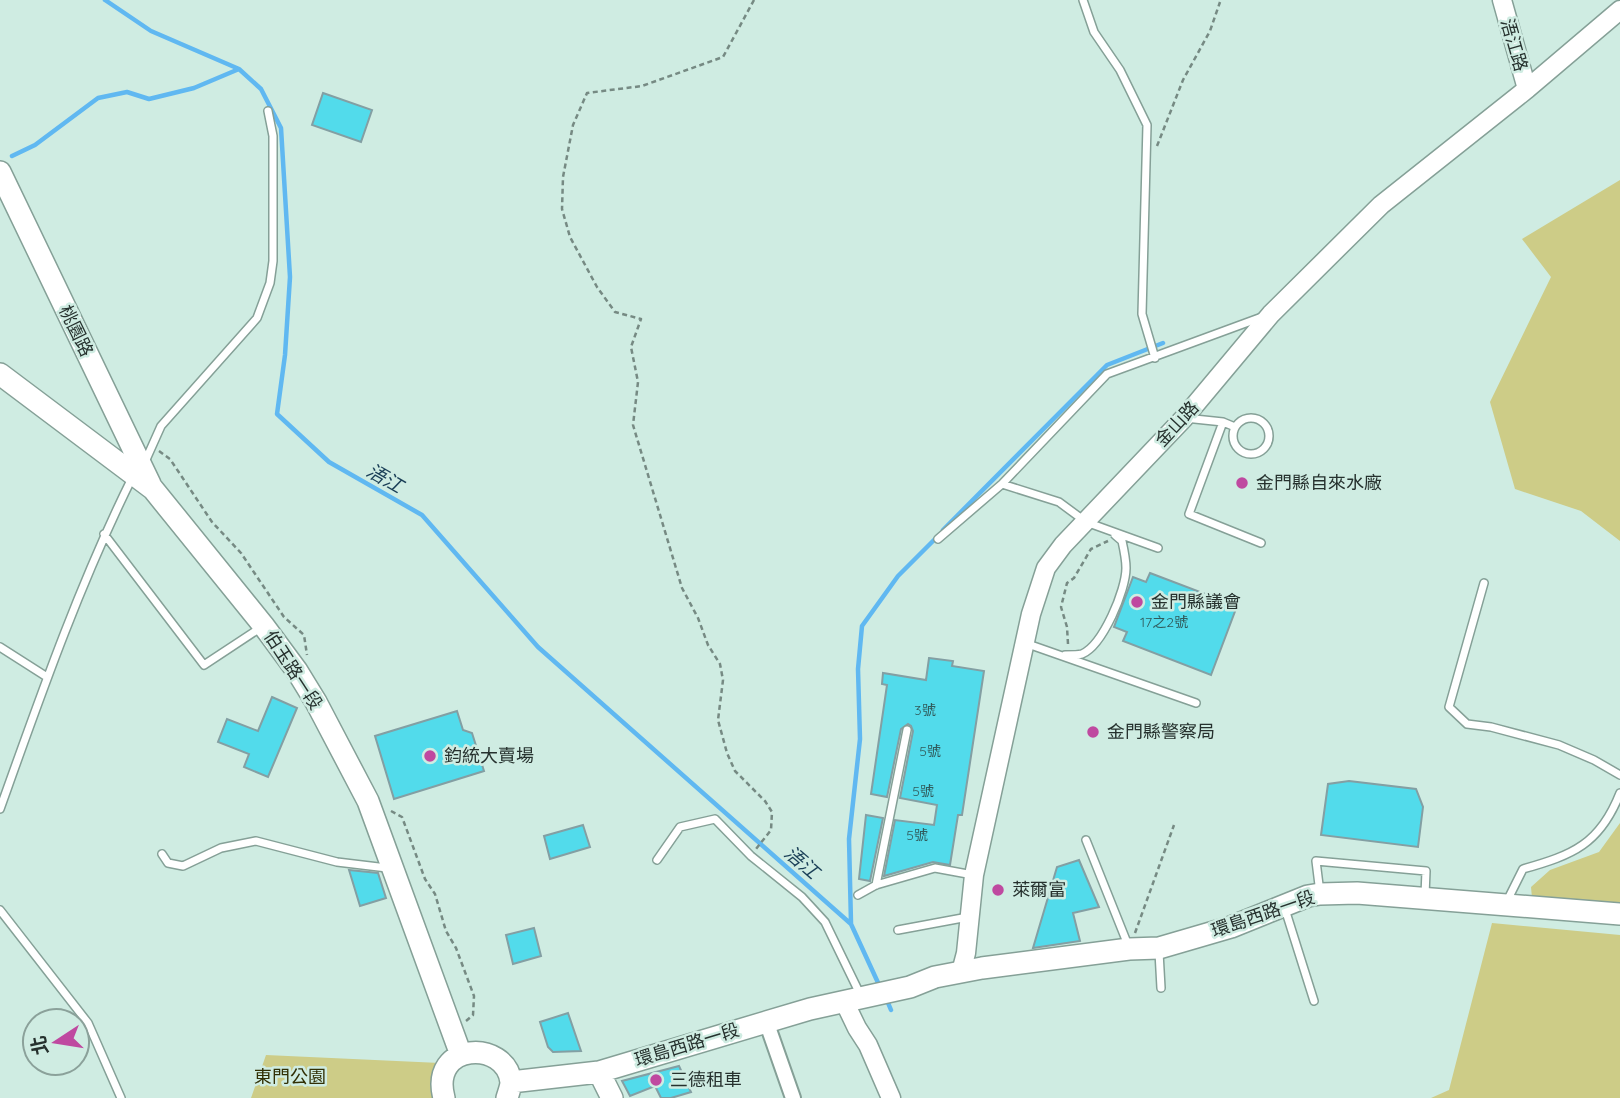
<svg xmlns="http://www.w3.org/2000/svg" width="1620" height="1098" viewBox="0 0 1620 1098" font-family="Quicksand,'Noto Sans TC',sans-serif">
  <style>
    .green { fill: #cdcc87 }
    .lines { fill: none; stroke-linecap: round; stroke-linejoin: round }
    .stream { stroke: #60b8f1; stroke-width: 4.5 }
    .building { fill: #52dbeb; stroke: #839fa3; stroke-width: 2 }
    .service-casing { stroke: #85a097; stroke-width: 10 }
    .minor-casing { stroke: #85a097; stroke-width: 18 }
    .tertiary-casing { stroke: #85a097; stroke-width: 21 }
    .secondary-casing { stroke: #85a097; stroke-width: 24 }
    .path { stroke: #768a83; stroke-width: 2.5; stroke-dasharray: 5 3.5; stroke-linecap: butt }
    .service { stroke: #fff; stroke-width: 7 }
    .minor { stroke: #fff; stroke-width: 14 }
    .tertiary { stroke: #fff; stroke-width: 18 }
    .secondary { stroke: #fff; stroke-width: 21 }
    .poi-dot { fill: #bf49a0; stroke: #cfece2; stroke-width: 2.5 }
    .labels { text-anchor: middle; stroke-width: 5; stroke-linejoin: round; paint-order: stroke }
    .number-label { font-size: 14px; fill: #315c5d }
    .street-label { font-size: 18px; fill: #26312e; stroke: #cfece2 }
    .poi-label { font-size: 18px; fill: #26312e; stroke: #cfece2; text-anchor: start }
    .park-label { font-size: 18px; fill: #312f04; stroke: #cfece2 }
    .water-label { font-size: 19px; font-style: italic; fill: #193e56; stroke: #cfece2 }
  </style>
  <rect width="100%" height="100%" fill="#cfece2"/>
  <!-- green -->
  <path class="green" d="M1620 180V541L1581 511 1515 489 1490 402 1551 277 1522 239Z
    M1620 823V903L1532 898 1531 887 1550 870 1599 852Z
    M1492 923 1620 935V1098H1431L1449 1090Z
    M266 1055 440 1063 433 1098H251Z"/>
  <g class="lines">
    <!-- stream -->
    <path class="stream" d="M105 0 151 31 239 69
      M12 156 35 145 98 98 127 92 149 99 194 88 239 69 261 89 281 128 290 277 285 355 277 414 329 462 422 515 538 647 851 924 880 987
      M943 530 1107 365 1163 343
      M851 923 849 839 860 739 858 669 862 626 898 576 937 537
      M886 998 891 1010"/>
  </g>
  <!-- building -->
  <path class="building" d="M323 93 372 110 361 142 312 125Z
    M1150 573 1237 606 1211 675 1123 641 1127 632 1114 627 1133 577 1146 582Z
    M929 658 953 661 952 666 984 671 962 815H958L950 865 933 862 884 876 895 820 934 825 937 805 900 798 913 731 911 726 908 724 901 729 887 797 871 794 887 685 882 684 883 673 926 680Z
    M272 697 297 708 268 777 244 767 249 754 218 742 227 719 258 731Z
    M457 711 463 730 472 733 484 771 394 799 375 736Z
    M1349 781 1416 789 1423 807 1418 847 1321 835 1328 784Z
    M866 815 883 818 870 881 859 879Z
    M583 825 590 847 550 859 544 836Z
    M1079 860 1099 907 1073 913 1080 941 1033 948 1057 867Z
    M349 870 378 873 386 898 360 906Z
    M534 928 541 956 513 964 506 935Z
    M568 1013 581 1051 553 1052 548 1047 540 1022Z
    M679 1066 691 1092 671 1098H661L655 1086 630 1096 622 1081Z"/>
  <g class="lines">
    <!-- service casing -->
    <g class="service-casing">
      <path id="service" d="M1083 0 1094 32 1120 70 1147 125 1142 314 1155 358
        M1233 436a18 18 0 1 1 36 0a18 18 0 1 1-36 0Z
        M1185 418 1223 422 1235 427
        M1223 422 1189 514 1261 543
        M144 464 161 426 257 318 270 283 273 261V136L268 111
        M1002 484 1059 502 1086 522 1158 548
        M104 534 204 665 260 628
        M938 539 1002 484 1107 374 1262 317
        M1484 583 1449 707 1467 724 1491 727 1559 745 1594 760 1620 775
        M1025 643 1196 703
        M0 647 47 677
        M1065 655C1070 655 1078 655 1082 654 1103 645 1126 590 1126 568 1126 559 1124 550 1122 541L1115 535
        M0 809C40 697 79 585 132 478
        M1086 840 1128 945
        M162 854 168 863 183 866 221 848 256 841 337 862 387 868
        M657 860 680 827 715 819 751 856 802 897 825 922 860 994
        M876 885 907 730
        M1320 893 1316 861 1426 871 1425 895
        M858 895 876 885 935 868 973 875
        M1507 901 1523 869C1573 855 1600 844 1620 793
        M1285 909 1314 1001
        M0 910 88 1023 121 1098
        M898 930 968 917
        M1159 952 1161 988"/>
    </g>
    <!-- minor casing -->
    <g class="minor-casing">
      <path id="minor" d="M766 1021 793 1098"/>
    </g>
    <!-- tertiary casing -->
    <g class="tertiary-casing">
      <path id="tertiary" d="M1502 0 1527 89
        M961 972 966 953 974 875 1031 614 1046 568 1063 545 1184 418 1271 314 1381 205 1527 89 1620 10
        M844 1001 857 1028 868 1045 891 1098"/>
    </g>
    <!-- secondary casing -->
    <g class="secondary-casing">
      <path id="secondary" d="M0 172 150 484
        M0 374 153 489 263 625 297 671 316 702 368 801 461 1055
        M599 1072 612 1098
        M511 1082 599 1072 810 1009 910 987 935 977 982 968 1129 949 1159 948 1231 927 1308 896 1320 894 1357 893 1620 914
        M444 1098C429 1042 506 1039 511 1082 511 1087 508 1094 507 1098"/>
    </g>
    <!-- path -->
    <path class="path" d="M754 0 723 57 642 86 587 93 573 125 563 177 562 209 570 237 597 287 615 312 641 319 631 347 638 382 633 425 682 588 698 618 708 645 720 664 723 680 718 720 727 753 735 771 765 801 772 812 771 830 756 849
      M1157 146 1183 80 1210 31 1220 2
      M159 451 170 459 212 522 241 553 284 617 304 635 307 655
      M1068 644 1067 627 1061 607 1067 583 1074 578 1091 549 1108 541
      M391 811 402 817 425 879 435 894 446 931 456 948 474 996 473 1015 466 1021
      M1135 933 1174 825"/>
    <!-- service -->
    <use href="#service" class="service"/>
    <!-- minor -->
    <use href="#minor" class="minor"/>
    <!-- tertiary -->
    <use href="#tertiary" class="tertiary"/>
    <!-- secondary -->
    <use href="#secondary" class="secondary"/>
  </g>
  <!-- markers -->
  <g class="poi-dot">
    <circle cx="1242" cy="483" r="7"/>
    <circle cx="1137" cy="602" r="7"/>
    <circle cx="1093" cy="732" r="7"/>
    <circle cx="430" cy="756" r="7"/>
    <circle cx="998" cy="890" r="7"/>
    <circle cx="656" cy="1080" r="7"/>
  </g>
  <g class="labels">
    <!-- number labels -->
    <g class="number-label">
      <text x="1164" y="627">17之2號</text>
      <text x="925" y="715">3號</text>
      <text x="930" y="756">5號</text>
      <text x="923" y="796">5號</text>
      <text x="917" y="840">5號</text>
    </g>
    <!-- street labels -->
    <g class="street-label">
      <text transform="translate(1514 45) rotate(74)" y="6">浯江路</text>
      <text transform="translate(76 331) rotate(64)" y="6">桃園路</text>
      <text transform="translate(1177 424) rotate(-47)" y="6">金山路</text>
      <text transform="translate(293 670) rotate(57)" y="6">伯玉路一段</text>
      <text transform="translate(1263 914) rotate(-19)" y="6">環島西路一段</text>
      <text transform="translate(687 1045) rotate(-17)" y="6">環島西路一段</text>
    </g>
    <!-- poi labels -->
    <g class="poi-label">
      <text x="1256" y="489">金門縣自來水廠</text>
      <text x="1151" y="608">金門縣議會</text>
      <text x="1107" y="738">金門縣警察局</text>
      <text x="444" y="762">鈞統大賣場</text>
      <text x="1012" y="896">萊爾富</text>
      <text x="670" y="1086">三德租車</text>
    </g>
    <!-- park labels -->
    <g class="park-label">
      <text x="290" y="1083">東門公園</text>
    </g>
    <!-- water labels -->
    <g class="water-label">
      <text transform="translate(385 478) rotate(30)" y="7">浯江</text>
      <text transform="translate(802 862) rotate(41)" y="7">浯江</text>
    </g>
  </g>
  <!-- north arrow -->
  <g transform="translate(56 1042) rotate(258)"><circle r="33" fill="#cfece2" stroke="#8ba19a" stroke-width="2"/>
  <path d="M0-5L12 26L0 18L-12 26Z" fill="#bf49a0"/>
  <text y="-10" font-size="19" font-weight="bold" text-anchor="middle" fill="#26312e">北</text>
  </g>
</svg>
